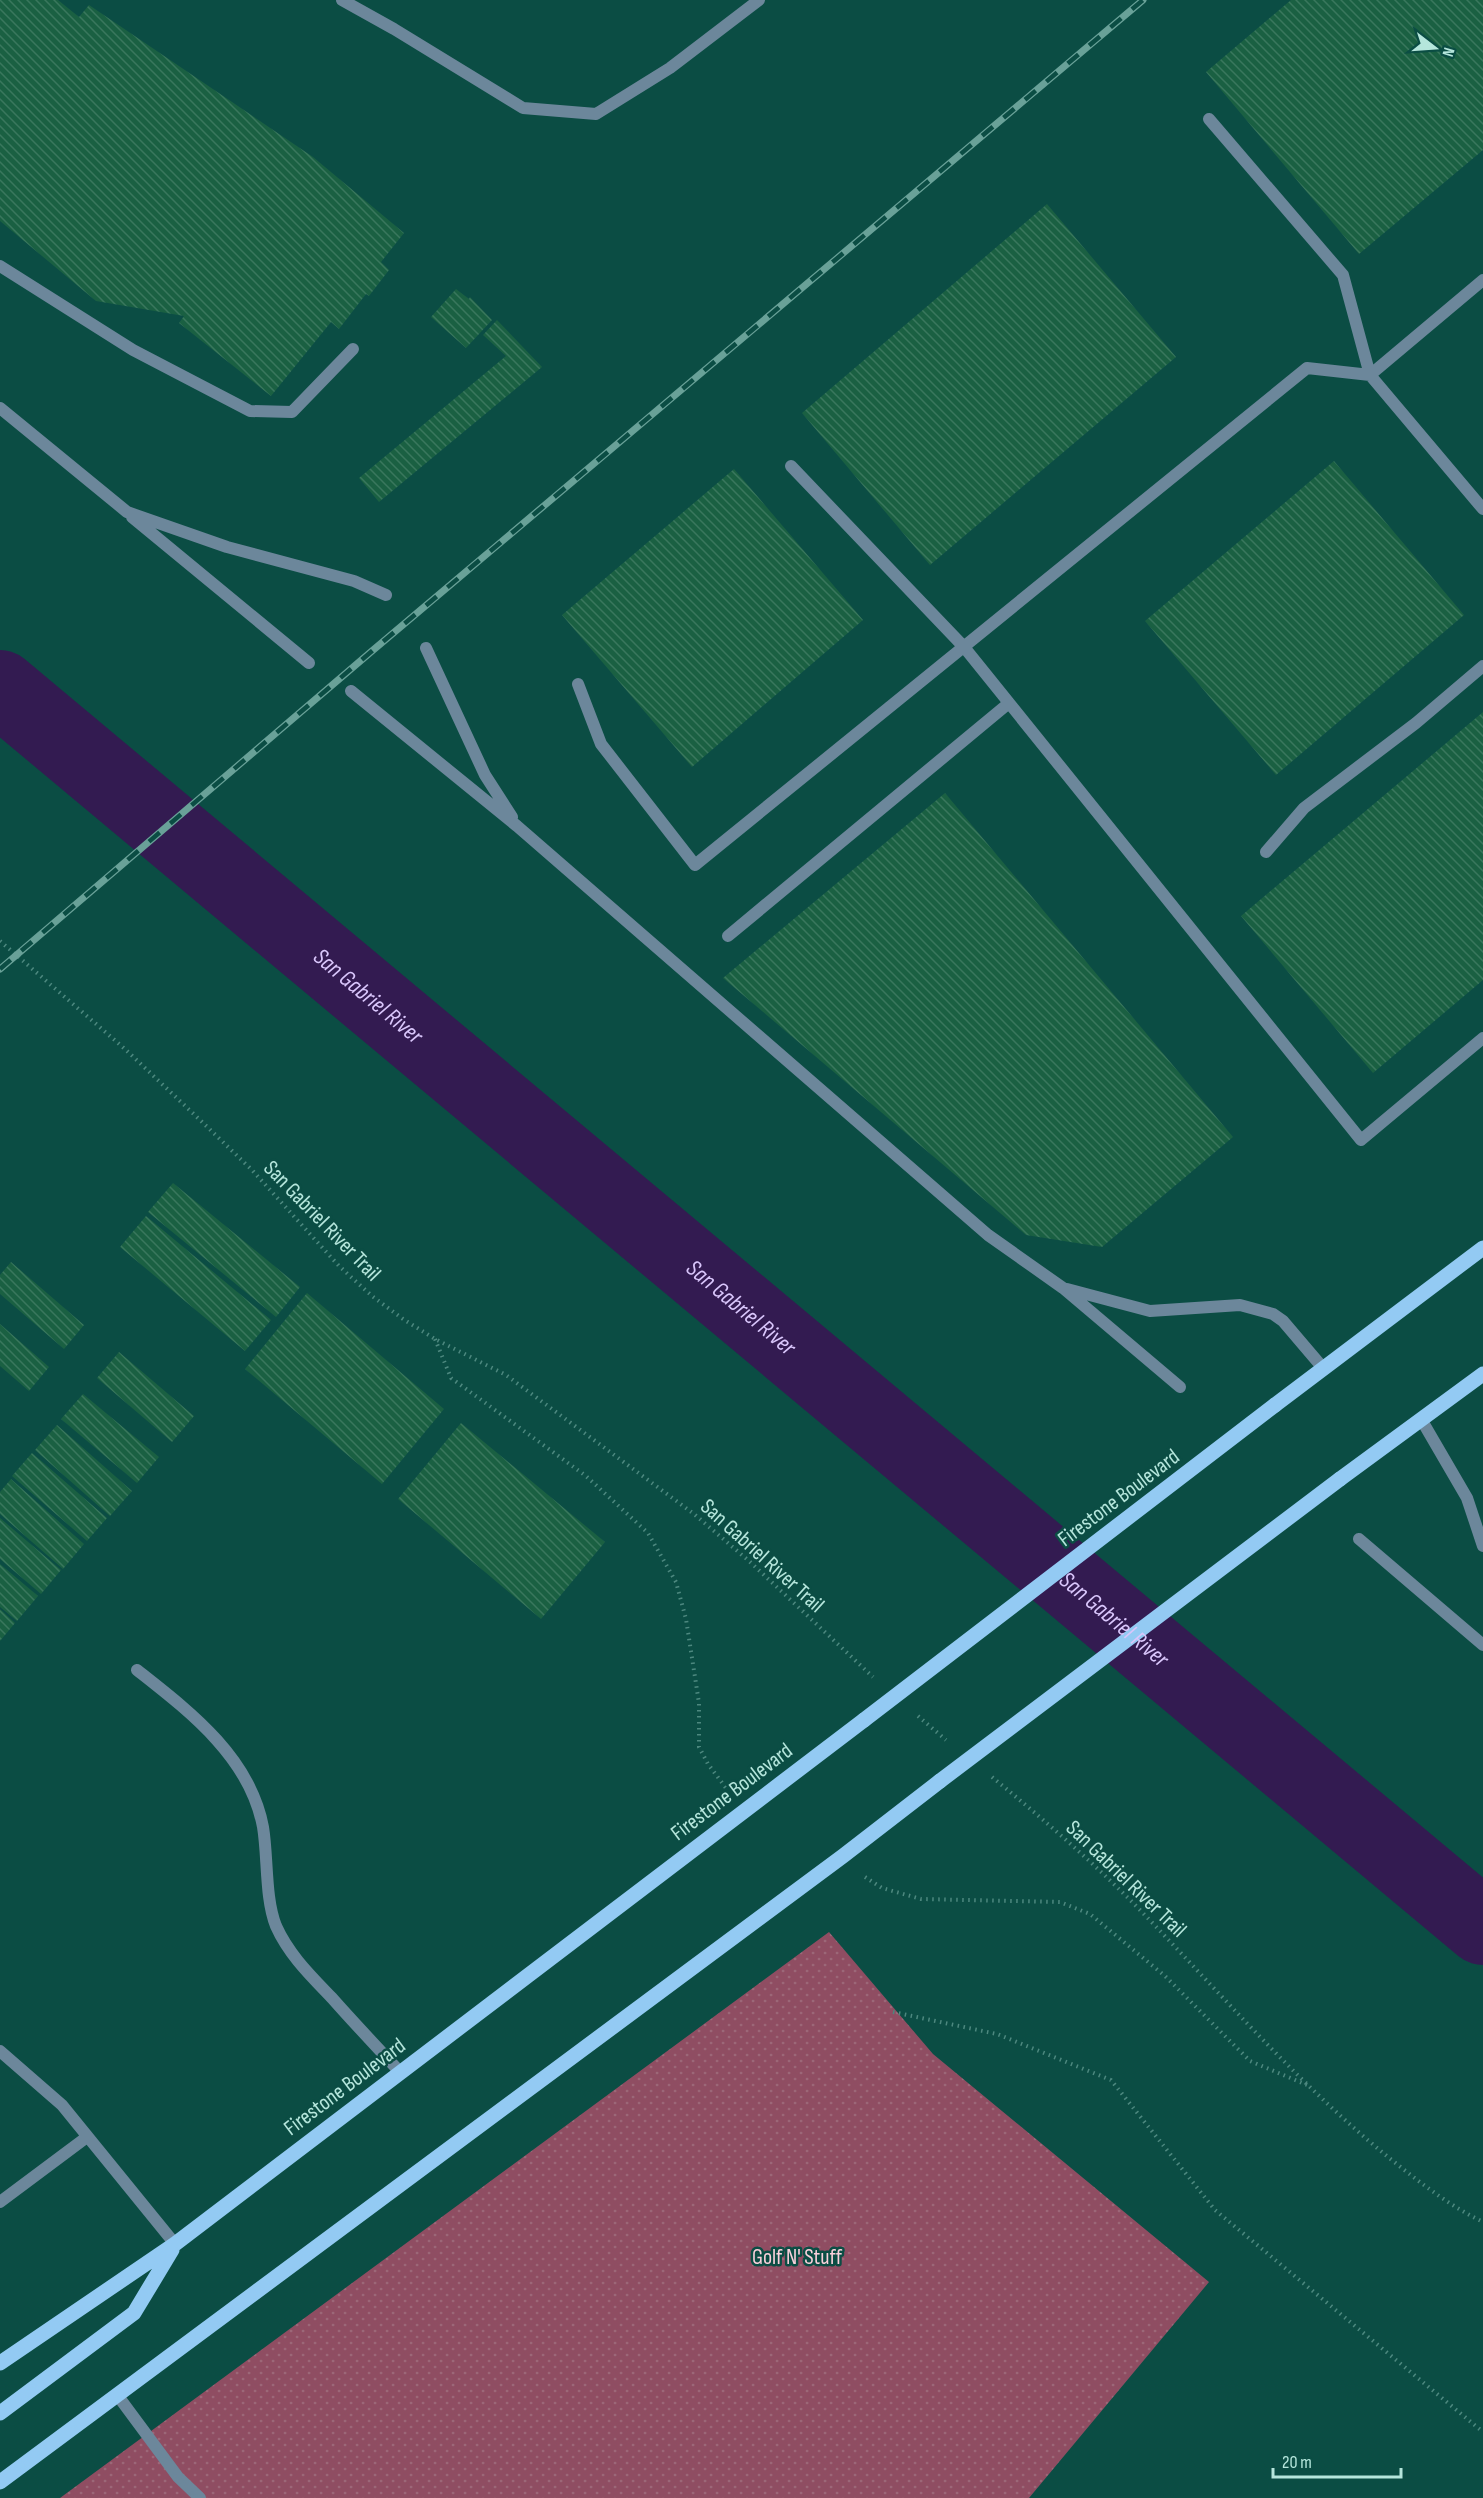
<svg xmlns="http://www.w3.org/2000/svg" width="1483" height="2498" viewBox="0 0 1483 2498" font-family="'Sofia Sans Condensed',sans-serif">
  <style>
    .grass { fill: url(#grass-dots) }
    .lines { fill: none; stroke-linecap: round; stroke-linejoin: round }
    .river { stroke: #331b51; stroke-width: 76 }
    .building { fill: url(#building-back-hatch) }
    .path { stroke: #4d887f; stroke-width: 4; stroke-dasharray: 1.5 4.5; stroke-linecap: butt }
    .service { stroke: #6c879b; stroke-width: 12 }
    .primary { stroke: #93caf3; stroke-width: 15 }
    .rail-casing { stroke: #69a198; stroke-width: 7 }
    .rail { stroke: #0b4d44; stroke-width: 4.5; stroke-dasharray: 14; stroke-linecap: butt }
    .primary-bridge { stroke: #93caf3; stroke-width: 15 }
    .labels { text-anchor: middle; stroke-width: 5; stroke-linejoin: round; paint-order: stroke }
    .street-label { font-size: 22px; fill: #b5e6dc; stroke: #0b4d44 }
    .park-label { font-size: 22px; fill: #fbd0db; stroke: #0b4d44 }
    .water-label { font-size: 24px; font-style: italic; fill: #d9c6fb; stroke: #0b4d44 }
  </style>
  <defs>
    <pattern id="grass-dots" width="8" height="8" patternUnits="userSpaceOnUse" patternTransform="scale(1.5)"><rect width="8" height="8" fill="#8f4d62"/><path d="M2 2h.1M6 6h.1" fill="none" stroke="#9c6778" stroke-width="1.8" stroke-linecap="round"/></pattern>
    <pattern id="building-back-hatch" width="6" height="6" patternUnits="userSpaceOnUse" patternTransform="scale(1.5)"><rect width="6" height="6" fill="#1a6042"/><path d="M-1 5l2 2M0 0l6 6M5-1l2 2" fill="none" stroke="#39775d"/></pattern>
  </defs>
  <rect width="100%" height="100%" fill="#0b4d44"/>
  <!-- grass -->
  <path class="grass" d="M829 1932 933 2054 1209 2282 1029 2498H60Z"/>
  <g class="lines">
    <!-- river -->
    <path class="river" id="s1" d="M0 688 1483 1927"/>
  </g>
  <!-- building -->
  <path class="building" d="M0 0H58L79 17 89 5 313 157 404 233 381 262 389 270 369 296 366 294 339 329 331 322 271 396 179 323 184 316 96 301 0 221Z
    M1291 0H1483V150L1359 254 1206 72Z
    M1047 204 1176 357 930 565 802 413Z
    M456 289 469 299 470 297 492 320 466 348 431 317Z
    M497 320 542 367 379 502 359 478 506 356 483 335Z
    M1334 461 1464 615 1276 775 1145 621Z
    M734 469 863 620 692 767 562 615Z
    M1483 712V980L1373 1073 1241 916Z
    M945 793 1233 1137 1102 1247 1026 1235 723 978Z
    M173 1183 300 1287 276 1317 148 1212Z
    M146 1216 271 1320 245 1351 120 1247Z
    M11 1262 84 1325 64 1349 0 1294V1275Z
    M307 1293 444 1409 382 1484 245 1369Z
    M0 1324 49 1367 29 1391 0 1366Z
    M119 1352 194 1416 172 1442 97 1378Z
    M83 1394 159 1457 137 1483 61 1419Z
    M461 1423 605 1542 541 1619 398 1499Z
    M57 1425 132 1491 110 1516 35 1450Z
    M32 1453 107 1518 87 1541 12 1476Z
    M11 1479 84 1544 63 1569 0 1514V1492Z
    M0 1518 61 1570 41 1594 0 1559Z
    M0 1564 38 1596 17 1621 0 1607Z
    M0 1609 15 1623 0 1641Z"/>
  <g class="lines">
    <!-- path -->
    <path class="path" d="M0 941 125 1049 199 1119 252 1170 339 1266 372 1296 403 1319 435 1339 506 1375 694 1514 749 1561 873 1677
      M435 1339 451 1378 586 1476 648 1533 676 1582 686 1619 699 1703V1747L708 1764 726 1788
      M918 1716 946 1740
      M992 1777C1043 1819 1094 1863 1141 1911 1223 1996 1301 2087 1393 2161 1422 2184 1450 2206 1483 2222
      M865 1877 882 1888 921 1899 1060 1902 1090 1914 1165 1976 1250 2061 1307 2085
      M893 2012 997 2034 1111 2080 1215 2210 1483 2432"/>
    <!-- service -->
    <path class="service" d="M342 0 394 29 523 108 596 114 670 68 759 0
      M1209 119 1343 275 1370 375 1483 509
      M0 266 133 350 250 411 292 412 353 349
      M0 408 127 512 227 547 354 581 386 595
      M791 466 964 647 1361 1140 1483 1038
      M132 517 309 663
      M426 648 485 775 512 817
      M578 684 601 744 695 865 1307 368 1370 375 1483 280
      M351 691 517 826 988 1235 1063 1288 1180 1387
      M1266 852 1304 808 1416 723 1483 666
      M728 936 1009 703
      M1067 1289 1150 1311 1240 1305 1273 1314 1283 1321 1323 1368
      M1421 1419 1467 1498 1483 1546
      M1359 1539 1483 1645
      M137 1670C189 1711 250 1757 263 1827 268 1857 265 1899 276 1926 289 1955 311 1976 332 1998 354 2023 377 2047 400 2072
      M0 2051 62 2105 175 2244
      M0 2202 87 2137
      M118 2396 178 2477 200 2498"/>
    <!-- primary -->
    <path class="primary" d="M1275 1405 1483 1248
      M1340 1479 1483 1374
      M0 2363 175 2244 864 1720
      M0 2413 134 2313 172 2250
      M0 2482 843 1856 940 1781"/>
    <!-- rail casing -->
    <g class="rail-casing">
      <path id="rail" d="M0 969 372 651 1143 0"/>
    </g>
    <!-- rail -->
    <use href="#rail" class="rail"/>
    <!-- primary-bridge -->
    <path class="primary-bridge" d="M864 1720 1275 1405
      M940 1781 1340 1479"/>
  </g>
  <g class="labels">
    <!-- street labels -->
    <g class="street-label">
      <text transform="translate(323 1220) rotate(46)" y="8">San Gabriel River Trail</text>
      <text transform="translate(1118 1497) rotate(-37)" y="8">Firestone Boulevard</text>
      <text transform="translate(763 1555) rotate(42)" y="8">San Gabriel River Trail</text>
      <text transform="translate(731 1791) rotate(-37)" y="8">Firestone Boulevard</text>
      <text transform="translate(1127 1878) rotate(44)" y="8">San Gabriel River Trail</text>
      <text transform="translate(344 2086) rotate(-37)" y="8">Firestone Boulevard</text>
    </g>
    <!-- park labels -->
    <g class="park-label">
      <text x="797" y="2264">Golf N' Stuff</text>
    </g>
    <!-- water labels -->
    <g class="water-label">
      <text dy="8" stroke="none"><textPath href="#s1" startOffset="480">San Gabriel River</textPath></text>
      <text dy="8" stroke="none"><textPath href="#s1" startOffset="966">San Gabriel River</textPath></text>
      <text dy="8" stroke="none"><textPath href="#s1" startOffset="1452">San Gabriel River</textPath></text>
    </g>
  </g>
  <!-- north arrow -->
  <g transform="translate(1435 48) rotate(107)" stroke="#0b4d44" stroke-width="4.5" paint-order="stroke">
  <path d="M0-4.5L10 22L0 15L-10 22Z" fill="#b5e6dc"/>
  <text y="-9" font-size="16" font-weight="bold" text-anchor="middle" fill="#b5e6dc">N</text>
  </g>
  <!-- scale -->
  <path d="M1273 2468v9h128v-9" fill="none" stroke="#b5e6dc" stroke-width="3"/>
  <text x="1282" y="2468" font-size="18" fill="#b5e6dc" stroke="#0b4d44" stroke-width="4.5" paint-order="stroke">20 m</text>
</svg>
